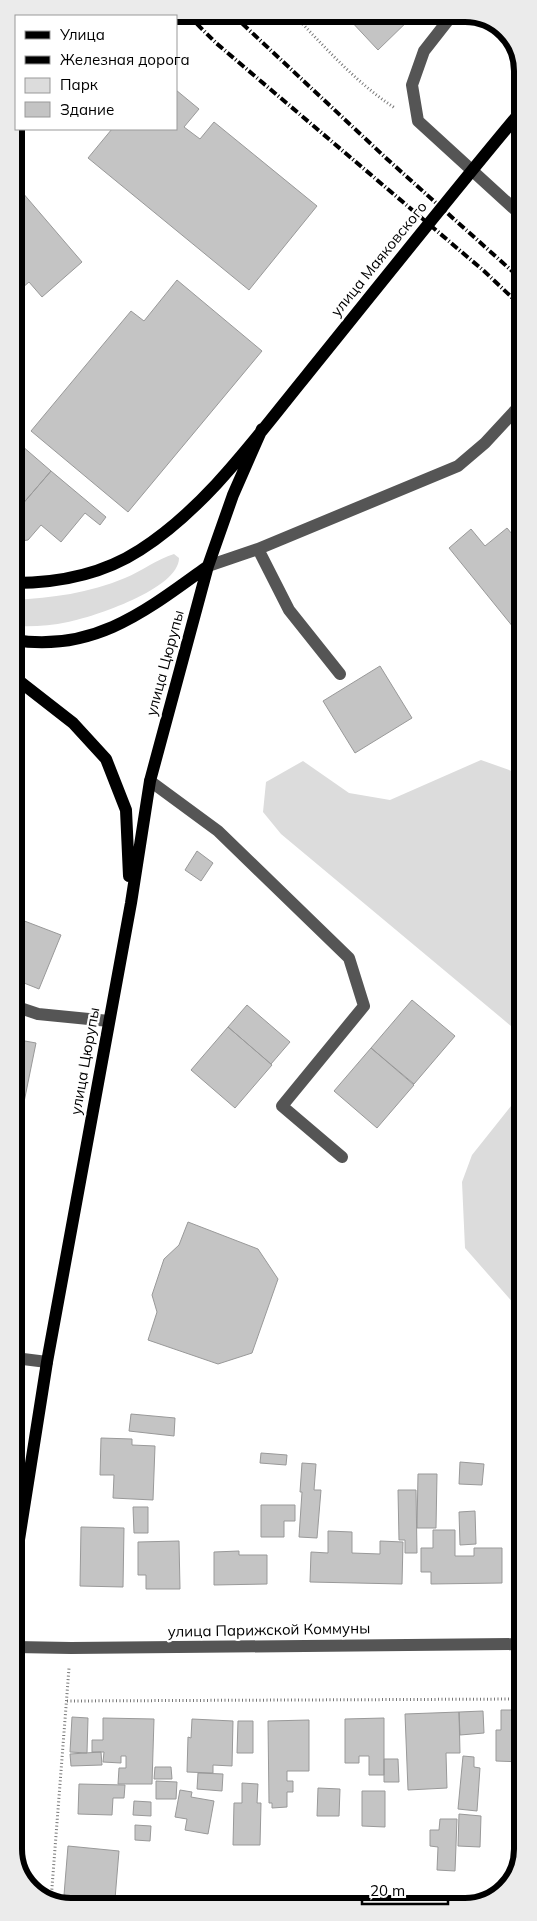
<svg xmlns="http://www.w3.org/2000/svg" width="537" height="1921" viewBox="0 0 537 1921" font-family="Mulish,sans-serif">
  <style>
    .green { fill: #dcdcdc }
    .building { fill: #c4c4c4; stroke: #999 }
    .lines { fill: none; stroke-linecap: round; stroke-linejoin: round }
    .path { stroke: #777; stroke-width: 3; stroke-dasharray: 1 2.5; stroke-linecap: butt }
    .minor { stroke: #555; stroke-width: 12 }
    .major { stroke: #000; stroke-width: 12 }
    .rail { stroke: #000; stroke-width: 4; stroke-dasharray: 8 2.5 1 2.5; stroke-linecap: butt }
    .labels { text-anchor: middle; stroke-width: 4.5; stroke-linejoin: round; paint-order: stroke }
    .street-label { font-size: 15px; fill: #000; stroke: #fff }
    .rim { fill: none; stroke: #000; stroke-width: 6 }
  </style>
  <rect width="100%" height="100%" fill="#fff"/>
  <!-- green -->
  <path class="green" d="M174 554 179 558C179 589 93 617 68 622 50 626 32 627 14 626V600C52 598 89 593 125 578 142 571 157 559 174 554Z
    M481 760 523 775V1036L281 834 263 812 266 782 303 761 349 793 390 800Z
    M523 1091V1314L465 1248 462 1182 472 1155Z"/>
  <!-- building -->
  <path class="building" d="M354 14H415L378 50 349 19Z
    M176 90 199 109 184 127 200 139 214 122 317 206 249 290 88 158 112 129H176Z
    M22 192 82 262 42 297 29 282 14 295V199Z
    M177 280 262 351 128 512 31 431 131 311 144 321Z
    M14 439 51 471 14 514Z
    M51 471 106 517 100 525 85 513 61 542 41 525 28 540 14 542V514Z
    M507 528 522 546V638L449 548 471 529 485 546Z
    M380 666 412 718 355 753 323 701Z
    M197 851 213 863 201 881 185 870Z
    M14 917 61 935 39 989 14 979Z
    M412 1000 455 1036 414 1084 371 1048Z
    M247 1005 290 1042 271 1064 228 1027Z
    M228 1027 272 1065 235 1108 191 1070Z
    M14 1039 36 1043 22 1112 14 1110Z
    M371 1048 414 1085 377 1128 334 1091Z
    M188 1222 258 1249 278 1279 252 1353 218 1364 148 1340 157 1312 152 1295 164 1259 179 1245Z
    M131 1414 175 1418 174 1436 129 1431Z
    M101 1438 132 1439V1445L155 1446 153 1500 113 1498 114 1475H100Z
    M261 1453 287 1455 286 1465 260 1463Z
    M460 1462 484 1464 482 1485 459 1484Z
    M302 1463 316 1464 314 1490H321L317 1538 299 1537 302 1492H300Z
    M418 1474H437L436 1528H417Z
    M398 1490H416L417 1553H405V1540H399Z
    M261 1505H295V1521H284V1537H261Z
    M133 1507H148V1533H134Z
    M475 1511 476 1544 460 1545 459 1512Z
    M81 1527 124 1528 123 1587 80 1586Z
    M433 1530H455V1556H474V1548H502V1583L431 1584V1572H421V1548H433Z
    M328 1531 352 1532V1553L380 1554V1541L403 1542 402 1584 310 1582 311 1552 328 1553Z
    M517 1532H523V1559H516Z
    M179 1541 180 1589H146V1575H138V1542Z
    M239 1551V1555H267V1584L214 1585V1552Z
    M501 1710H523V1762L496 1761V1730H501Z
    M483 1711 484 1733 460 1735 459 1712Z
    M459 1712 460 1753H446L447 1788 408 1790 405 1714Z
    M72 1717 88 1718 87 1753 70 1752Z
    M103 1718 154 1719 152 1784H118L119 1768H126V1756H121V1763L103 1762 104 1752H92V1740H103Z
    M384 1718V1775H369V1756H359V1763H345V1719Z
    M192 1719 233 1721 232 1766 213 1765V1773L187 1772 188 1737 191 1738Z
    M309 1720V1771H287V1781H293V1792H287V1807L272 1808V1803H269L268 1721Z
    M238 1721H253V1753H237Z
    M101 1752 102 1765 71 1766 70 1754Z
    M463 1756 474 1757V1767L480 1768 477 1811 458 1809Z
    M384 1759H398L399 1782H384Z
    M155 1767H171L172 1779H154Z
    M198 1773 223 1774 222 1791 197 1789Z
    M156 1781 177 1782 176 1799H156Z
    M242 1783 258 1784 257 1803H261L260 1845H233L234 1803H242Z
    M79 1784 125 1785 124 1798H113L112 1815 78 1814Z
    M318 1788 340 1789 339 1816H317Z
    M180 1790 192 1792 191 1797 214 1801 208 1834 185 1830 187 1819 175 1817Z
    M362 1791H385V1827L362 1826Z
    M134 1801 151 1802V1816L133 1815Z
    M459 1814 481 1816 480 1847 458 1846Z
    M440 1819H457L455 1871 437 1870 438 1847 430 1846V1830H439Z
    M135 1825 151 1826 150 1841 135 1840Z
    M68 1846 119 1851 115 1899 64 1895Z
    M513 1866H517L512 1880Z"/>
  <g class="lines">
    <!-- path -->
    <path class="path" d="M293 14C325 47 356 83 395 108
      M67 1701 523 1699
      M51 1900 69 1668"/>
    <!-- minor -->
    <path class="minor" d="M453 14 424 51 412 85 418 121 522 216
      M258 549 289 610 340 674
      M208 566 258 549 458 466 485 443 522 403
      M150 781 218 831 349 958 364 1006 282 1106 342 1157
      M14 1006 38 1014 109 1021
      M15 1358 47 1362
      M15 1647 71 1648 523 1644"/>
    <!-- major -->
    <path class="major" d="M14 583C58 583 103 574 140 550 206 508 257 436 306 376 378 287 449 197 522 110
      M14 640C94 653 147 610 208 566
      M14 677 73 723 106 759 126 810 129 876
      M15 1565 47 1362 131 903 150 781 208 566 233 495 262 429"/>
    <!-- rail -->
    <path class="rail" d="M187 14 216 43 484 271 522 307
      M232 14 387 159 522 280"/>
  </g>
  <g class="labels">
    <!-- street labels -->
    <g class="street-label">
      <text transform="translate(379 259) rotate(-51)" y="5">улица Маяковского</text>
      <text transform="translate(165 663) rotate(-75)" y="5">улица Цюрупы</text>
      <text transform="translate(85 1061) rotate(-80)" y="5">улица Цюрупы</text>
      <text transform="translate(269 1630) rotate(-1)" y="5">улица Парижской Коммуны</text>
    </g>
  </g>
  <!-- crop -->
  <path d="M0 0H537V1921H0ZM71 22H465A49 49 0 0 1 514 71V1849A49 49 0 0 1 465 1898H71A49 49 0 0 1 22 1849V71A49 49 0 0 1 71 22Z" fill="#ebebeb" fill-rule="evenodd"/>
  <path class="rim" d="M71 22H465A49 49 0 0 1 514 71V1849A49 49 0 0 1 465 1898H71A49 49 0 0 1 22 1849V71A49 49 0 0 1 71 22Z"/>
  <!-- legend -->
  <rect x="15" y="15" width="162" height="115" fill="#ffffff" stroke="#999999"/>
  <rect x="25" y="31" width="25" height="8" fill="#000000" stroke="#999999"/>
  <text x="60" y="40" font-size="15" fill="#000000">Улица</text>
  <rect x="25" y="56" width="25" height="8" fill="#000000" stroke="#999999"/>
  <text x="60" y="65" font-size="15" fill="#000000">Железная дорога</text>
  <rect x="25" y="78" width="25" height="15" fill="#dcdcdc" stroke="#999999"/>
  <text x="60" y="90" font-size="15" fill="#000000">Парк</text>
  <rect x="25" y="102" width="25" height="15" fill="#c4c4c4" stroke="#999999"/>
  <text x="60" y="115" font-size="15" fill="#000000">Здание</text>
  <!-- scale -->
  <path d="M362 1896v8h86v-8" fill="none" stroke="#000000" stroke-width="2.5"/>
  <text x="370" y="1896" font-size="15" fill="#000000" stroke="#ffffff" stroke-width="4" paint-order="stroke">20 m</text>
</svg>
